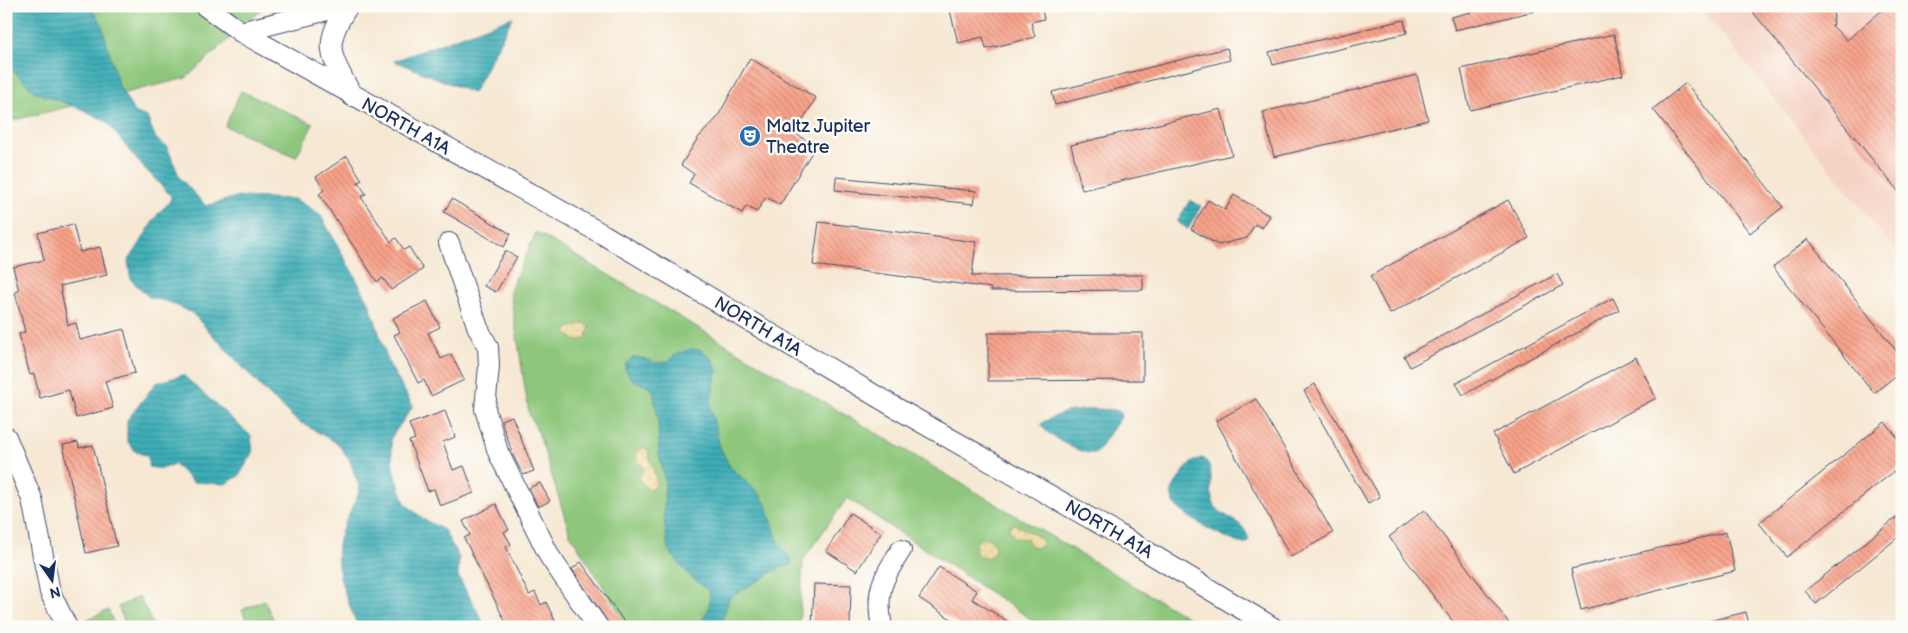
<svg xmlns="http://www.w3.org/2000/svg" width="1908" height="633" viewBox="0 0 1908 633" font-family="'Balsamiq Sans',sans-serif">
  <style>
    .built { fill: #f5d2c3 }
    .green { fill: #8ec77b; stroke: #547b6c }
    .sand { fill: url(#sand-dots); stroke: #84847e }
    .water { fill: url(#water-rules); stroke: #2c6e8a }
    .building { fill: url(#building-back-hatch) }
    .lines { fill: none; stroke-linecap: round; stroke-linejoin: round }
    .minor-casing { stroke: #3c4b70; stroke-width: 22 }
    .minor { stroke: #fff; stroke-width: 20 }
    .labels { text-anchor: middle; stroke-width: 5; stroke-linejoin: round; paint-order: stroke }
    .street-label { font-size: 18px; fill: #1b2f5e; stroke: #fdfcf7 }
    .poi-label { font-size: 18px; fill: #1b2f5e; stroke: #fdfcf7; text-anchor: start }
  </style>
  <defs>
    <pattern id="sand-dots" width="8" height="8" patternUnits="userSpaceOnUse" patternTransform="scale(1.25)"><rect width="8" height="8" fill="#eeda9e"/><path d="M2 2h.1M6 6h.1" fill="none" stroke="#ccbb8a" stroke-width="1.8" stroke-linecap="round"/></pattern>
    <pattern id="water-rules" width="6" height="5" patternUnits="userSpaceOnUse" patternTransform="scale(1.25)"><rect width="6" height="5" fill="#3cadb6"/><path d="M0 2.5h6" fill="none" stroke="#328d97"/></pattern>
    <pattern id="building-back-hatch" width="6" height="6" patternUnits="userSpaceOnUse" patternTransform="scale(1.25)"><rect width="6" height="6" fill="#f9a38a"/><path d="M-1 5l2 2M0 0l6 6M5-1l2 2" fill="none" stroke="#c98574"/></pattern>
  </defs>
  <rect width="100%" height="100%" fill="#fdfcf7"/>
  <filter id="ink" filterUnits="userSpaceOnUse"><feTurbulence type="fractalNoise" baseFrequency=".02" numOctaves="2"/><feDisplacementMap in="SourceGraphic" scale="10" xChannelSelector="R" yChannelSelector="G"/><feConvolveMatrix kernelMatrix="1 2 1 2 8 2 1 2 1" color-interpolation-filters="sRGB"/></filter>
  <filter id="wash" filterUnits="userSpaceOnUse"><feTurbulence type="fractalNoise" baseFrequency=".0096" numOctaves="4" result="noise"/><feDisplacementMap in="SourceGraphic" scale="20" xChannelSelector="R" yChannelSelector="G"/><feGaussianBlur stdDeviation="1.12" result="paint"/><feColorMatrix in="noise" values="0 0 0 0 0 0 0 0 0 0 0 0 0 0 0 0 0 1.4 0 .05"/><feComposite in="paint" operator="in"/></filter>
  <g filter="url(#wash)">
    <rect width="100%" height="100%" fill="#f6e8d3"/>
    <!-- built -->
    <path class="built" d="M1700 6H1902V259Z"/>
    <!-- green -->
    <path class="green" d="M6 6H265L186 78 6 122Z
      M241 91 313 124 296 157 225 126Z
      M536 232 1204 627H1043L847 498 803 560 799 627H624L621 615 570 534 539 434 529 414 510 291Z
      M139 596 154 627H127L118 607Z
      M264 600 277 627H250L242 610Z
      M108 610 116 627H90L86 620Z"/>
    <!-- sand -->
    <path class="sand" d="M585 323 590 327 586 338 576 341 566 332 569 328Z
      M643 447 648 450C649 462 659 477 655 487L649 489 641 483 639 477 644 469 635 457 636 453Z
      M1014 524 1041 538 1043 545 1036 548 1031 546 1027 539 1015 538 1009 530V527Z
      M975 548a10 10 0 1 1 20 0a10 10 0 1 1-20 0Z"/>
    <!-- water -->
    <path class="water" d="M6 6H89L101 22 118 84 134 112 147 117 156 139 167 147 180 178 206 206 236 197 295 199 320 214 369 302 389 364 413 406 391 438 393 468 405 503 423 519 444 530 459 558 458 576 486 627H358C347 599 333 571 339 540 343 523 354 506 360 489L349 459 337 443 296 420 264 390 192 313 169 302 149 297 131 280 128 261C140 246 147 229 158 214 163 207 171 204 171 196L135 158 107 122 84 110 35 92 6 64Z
      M513 17 473 93 394 61Z
      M1190 200 1201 206 1188 229 1177 222Z
      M691 349 701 350 714 361 717 371 710 406 720 447 730 467 759 493 767 506 778 541 792 561 791 566H783L729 598 722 621 717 627H697C705 617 714 602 708 590L691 577 668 550 664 517 665 481 659 455 658 419 653 390 630 378 625 369 626 363 634 357C651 357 648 367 670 361L673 356Z
      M183 375 251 436 253 453 239 476 225 484 193 482 174 464 161 469 149 467 148 456 136 452 127 441V420L156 383Z
      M1094 409 1115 410 1120 412 1121 417 1097 452C1086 458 1047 436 1041 425L1043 422 1065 412Z
      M1203 458C1216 467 1208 487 1213 502 1219 519 1243 516 1249 540L1245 544C1232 543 1177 514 1173 501 1169 491 1175 484 1180 477 1187 466 1191 460 1203 458Z"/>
    <g id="blocks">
      <!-- building -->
      <path class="building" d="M949 6H1041L1044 19 1031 22 1035 37 986 49 983 37 958 43Z
        M1495 6H1535V11L1455 30 1451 17Z
        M1748 6H1831L1834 17 1832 26 1847 40 1887 6H1902V196Z
        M1404 20 1407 33 1273 65 1269 52Z
        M1614 34 1623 75 1470 110 1461 69Z
        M1227 48 1230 60 1055 105 1052 92Z
        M750 58 816 98 795 133 815 147 780 205 766 197 757 212 746 206 742 213 689 183 694 174 681 165 698 138 717 118Z
        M1417 75 1428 120 1274 157 1263 112Z
        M1686 83 1783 207 1750 233 1653 109Z
        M1221 109 1232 155 1082 190 1071 145Z
        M347 156 362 180 358 182 366 194 361 197 391 242 396 238 404 250 409 247 423 269 391 290 383 278 377 282 319 194 324 190 316 177Z
        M836 177 976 191 974 204 835 190Z
        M1234 195 1270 216 1262 228 1255 224 1247 238 1218 245 1191 229 1208 200 1225 210Z
        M452 199 511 234 504 247 444 212Z
        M1508 200 1529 238 1390 314 1370 276Z
        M819 222 976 242 972 276 1143 275V290L991 291V288L813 265Z
        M73 224 80 252 100 247 107 275 60 286 68 325 76 323 80 340 124 329 135 373 105 381 113 408 76 418 69 390 40 398 34 374 30 375 19 334 25 332 15 292 19 291 13 267 44 260 38 233Z
        M1808 239 1902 358V371L1874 393 1773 267Z
        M505 251 517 257 496 292 484 286Z
        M1557 274 1563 285 1410 367 1404 356Z
        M1613 298 1619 310 1463 395 1456 383Z
        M427 301 440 327 428 333 441 359 451 354 464 380 431 396 424 380 418 383 394 335 400 332 393 318Z
        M988 333H1143V380L988 381Z
        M1636 357 1656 398 1514 474 1493 434Z
        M1315 384 1380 497 1368 503 1304 391Z
        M1256 399 1333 533 1291 557 1216 421Z
        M445 411 455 437 443 442 453 470 464 466 474 493 440 506 434 489 428 491 409 441 415 439 409 424Z
        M512 416 534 471 523 475 513 455 501 420Z
        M1885 422 1902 443V465L1787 557 1759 523Z
        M78 442 79 448 93 445 117 546 86 553 63 445Z
        M540 483 550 501 538 507 529 488Z
        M496 504 509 530 504 532 511 544 506 547 529 595 535 592 541 605 546 602 558 627H508L464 538 470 535 463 521Z
        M1424 510 1512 627H1457L1389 537Z
        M850 513 881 533 857 571 826 551Z
        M1902 513V534L1816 604 1805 591Z
        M1726 532 1735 571 1581 610 1571 569Z
        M581 562 628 627 610 626 572 569Z
        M939 567 977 591 972 599 1017 627H963L919 598Z
        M814 584 851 585 850 627H812Z
        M1746 612 1749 625 1706 627 1705 622Z"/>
    </g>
  </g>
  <g filter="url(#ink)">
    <use href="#blocks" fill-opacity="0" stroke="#3c4b70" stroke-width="1"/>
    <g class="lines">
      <!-- minor casing -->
      <g class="minor-casing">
        <path id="minor" d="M205 6 241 32 604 235 898 409 1116 533 1272 627
          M348 6C321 47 331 55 352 96
          M241 32 343 6
          M449 243 478 328 488 347 489 366 485 409 498 452 550 557 598 627
          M6 437 32 499 50 592 67 627
          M882 627C875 592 882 579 901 550"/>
      </g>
      <!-- minor -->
      <use href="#minor" class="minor"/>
    </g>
  </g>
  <!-- icons -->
  <defs>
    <g id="theatre-disc" transform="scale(1.125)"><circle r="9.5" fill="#1f6fb2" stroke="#fdfcf7"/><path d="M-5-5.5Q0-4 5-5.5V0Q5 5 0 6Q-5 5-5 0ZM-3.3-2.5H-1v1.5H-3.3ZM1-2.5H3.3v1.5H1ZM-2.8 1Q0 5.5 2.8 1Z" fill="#fff"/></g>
  </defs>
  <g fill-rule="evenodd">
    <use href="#theatre-disc" x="750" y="136"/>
  </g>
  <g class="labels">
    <!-- street labels -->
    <g class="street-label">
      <text transform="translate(406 126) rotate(29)" y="6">NORTH A1A</text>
      <text transform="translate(758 326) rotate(31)" y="6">NORTH A1A</text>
      <text transform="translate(1109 529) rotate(30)" y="6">NORTH A1A</text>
    </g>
    <!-- poi labels -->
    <g class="poi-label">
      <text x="766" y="132">Maltz Jupiter<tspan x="766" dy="21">Theatre</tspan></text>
    </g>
  </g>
  <!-- margin -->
  <rect width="1908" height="633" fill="none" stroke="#fdfcf7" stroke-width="25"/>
  <!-- north arrow -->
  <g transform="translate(52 580) rotate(166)" stroke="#fdfcf7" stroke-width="4" paint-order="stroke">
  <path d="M0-4L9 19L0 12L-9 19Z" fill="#1b2f5e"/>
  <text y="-8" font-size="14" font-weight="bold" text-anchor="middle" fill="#1b2f5e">N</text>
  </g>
</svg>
